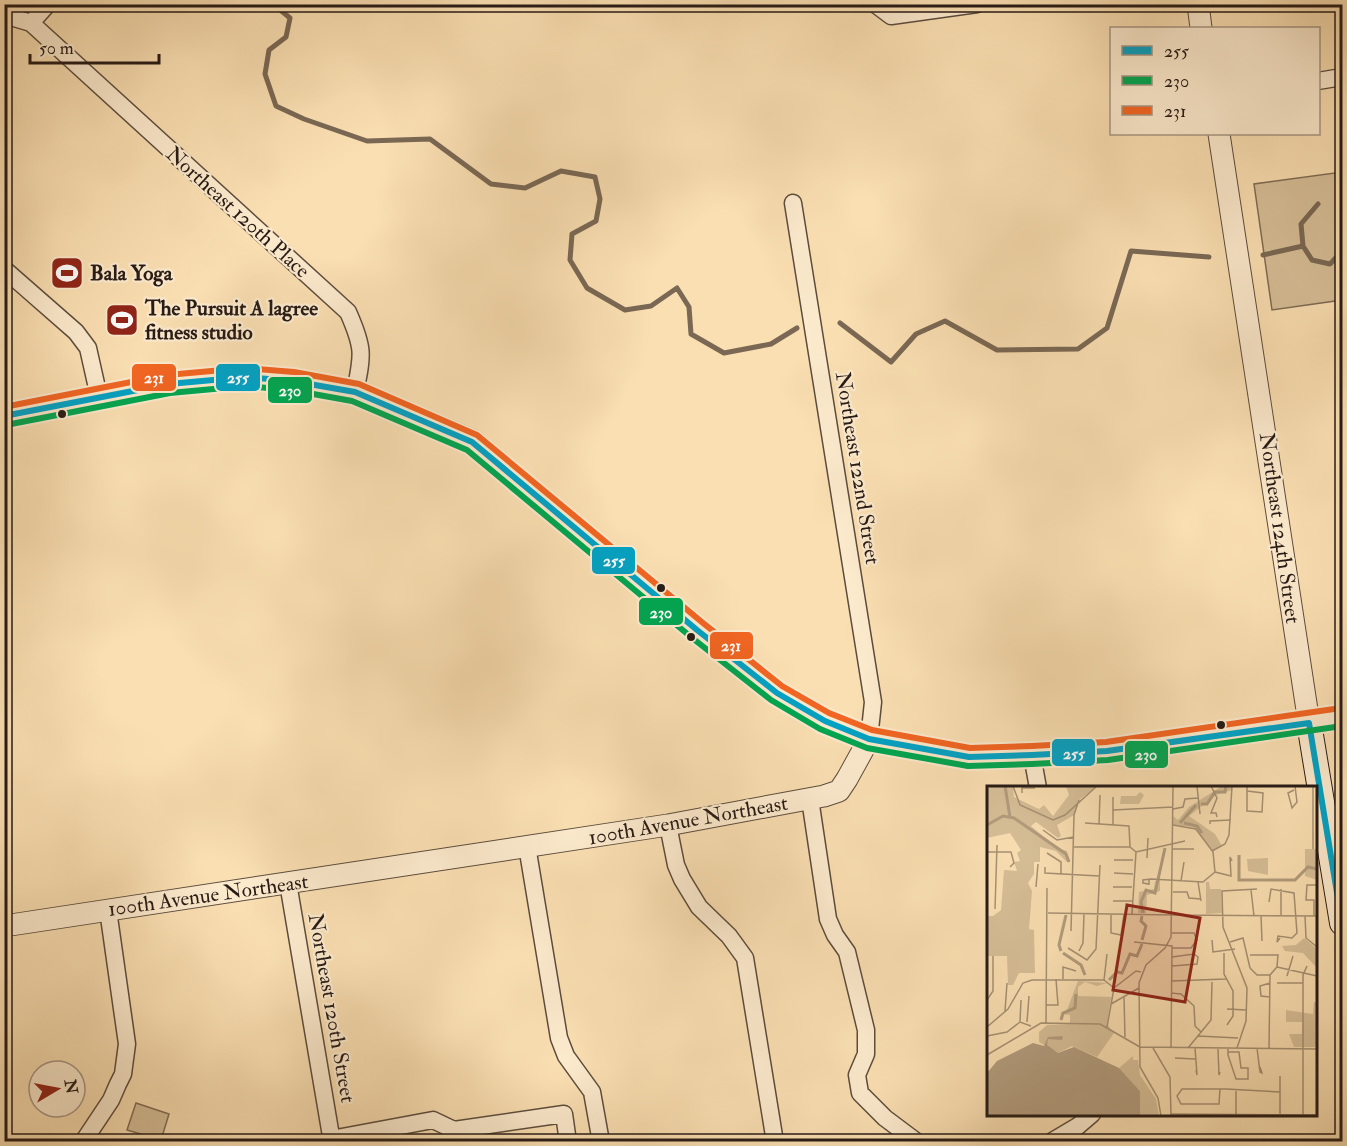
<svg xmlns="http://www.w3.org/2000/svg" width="1347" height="1146" viewBox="0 0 1347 1146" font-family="'IM FELL Double Pica',serif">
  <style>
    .green { fill: #d6be97; stroke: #7e6c56; stroke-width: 1.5 }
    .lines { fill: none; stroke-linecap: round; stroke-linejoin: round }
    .stream { stroke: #7a6854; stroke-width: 5 }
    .minor-casing { stroke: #5c4c3d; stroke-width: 19 }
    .tertiary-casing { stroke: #5c4c3d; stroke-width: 23 }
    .secondary-casing { stroke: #271b16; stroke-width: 26 }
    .minor { stroke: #fceacd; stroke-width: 16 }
    .tertiary { stroke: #fceacd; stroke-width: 21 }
    .secondary { stroke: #fceacd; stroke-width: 24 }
    .bus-1-casing { stroke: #fceacd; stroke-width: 10 }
    .bus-2-casing { stroke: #fceacd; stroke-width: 10 }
    .bus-3-casing { stroke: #fceacd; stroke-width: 10 }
    .bus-1 { stroke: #02a2c5; stroke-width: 6 }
    .bus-2 { stroke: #00a651; stroke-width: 6 }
    .bus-3 { stroke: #f26522; stroke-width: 6 }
    .bus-dot { fill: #271b16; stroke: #fceacd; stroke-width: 2 }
    .labels { text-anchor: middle; stroke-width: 4.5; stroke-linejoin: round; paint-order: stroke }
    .street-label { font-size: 21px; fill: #271b16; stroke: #fceacd }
    .poi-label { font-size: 21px; font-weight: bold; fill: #271b16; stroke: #fceacd; text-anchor: start }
    .inset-river { fill: none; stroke: #b29c7d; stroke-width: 3 }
    .inset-road { fill: none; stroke: #a69174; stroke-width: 1.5 }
    .view { fill: #8f2418; fill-opacity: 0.15; stroke: #8f2418; stroke-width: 3 }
    .inset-edge { fill: none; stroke: #271b16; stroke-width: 3 }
    .line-badge { stroke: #fceacd; stroke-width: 2 }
    .badge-label { font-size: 16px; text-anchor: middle; font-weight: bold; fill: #fff }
  </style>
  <rect width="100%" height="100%" fill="#fadfb2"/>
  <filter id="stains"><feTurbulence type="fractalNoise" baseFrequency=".00333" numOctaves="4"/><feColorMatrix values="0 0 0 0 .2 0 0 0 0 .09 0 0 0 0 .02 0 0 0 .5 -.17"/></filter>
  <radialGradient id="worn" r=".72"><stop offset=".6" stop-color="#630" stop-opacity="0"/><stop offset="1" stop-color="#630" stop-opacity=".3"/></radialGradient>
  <!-- green -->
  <path class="green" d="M1342 172V300L1272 310 1254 184Z
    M136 1103 169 1114 161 1140 127 1130Z"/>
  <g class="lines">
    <!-- stream -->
    <path class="stream" d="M273 4 290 18 286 37 269 50 265 74 276 106 304 119 367 141 430 139 491 184 525 188 561 171 595 177 600 199 596 221 572 234 570 260 587 288 625 310 651 306 677 288 689 307 691 334 724 353 771 344 797 328
      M1303 246 1301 224 1318 204
      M1263 255 1303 246 1312 260 1330 264 1342 251
      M840 323 891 362 916 334 945 321 997 350 1078 349 1107 328 1131 251 1209 257"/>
    <!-- minor casing -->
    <g class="minor-casing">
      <path id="minor" d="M875 4 891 16 977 4
        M4 15 31 23 348 312C364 348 363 354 355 392
        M31 23 48 4
        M1318 81 1342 77
        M793 203 873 702 869 739
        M4 269 76 332 88 348 99 397
        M1032 755 1038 788
        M810 799 828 919 835 935 847 952 866 1030V1054L857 1075 860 1093 885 1118 917 1142
        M668 825 676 865 682 879 699 907 729 936 745 958 775 1142
        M527 846 559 1038 566 1056 592 1092 601 1142
        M288 883 332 1142
        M331 1139 433 1120 454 1130 564 1114 568 1142
        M83 1142 111 1100 118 1084 123 1074 127 1044 108 910
        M1051 1142 1078 1126 1092 1114"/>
    </g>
    <!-- tertiary casing -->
    <g class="tertiary-casing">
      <path id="tertiary" d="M1198 4 1201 28
        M1219 134 1309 723
        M4 926 668 825 824 796 839 791 847 779 869 739"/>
    </g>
    <!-- secondary casing -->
    <g class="secondary-casing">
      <path id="secondary" d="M4 416 169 384 246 377 292 381 355 392 472 442 697 630 777 693 825 721 869 739 969 757 1032 755 1107 751 1342 717
        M1309 723 1342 923"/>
    </g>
    <!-- minor -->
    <use href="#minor" class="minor"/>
    <!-- tertiary -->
    <use href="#tertiary" class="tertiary"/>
    <!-- secondary -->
    <use href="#secondary" class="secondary"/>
    <!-- bus-1 casing -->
    <g class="bus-1-casing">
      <path id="bus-1" d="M4 416 169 384 246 377 292 381 355 392 472 442 697 630 777 693 825 721 869 739 969 757 1032 755 1107 751 1309 723
        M1309 723 1342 923"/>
    </g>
    <!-- bus-2 casing -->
    <g class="bus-2-casing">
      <path id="bus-2" d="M6 425 170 393 246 386 291 390 352 401 467 450 691 637 771 700 820 729 867 748 968 766 1032 764 1108 760 1342 726"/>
    </g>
    <!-- bus-3 casing -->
    <g class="bus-3-casing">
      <path id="bus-3" d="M4 407 167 375 245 368 294 372 359 384 477 435 703 623 782 686 829 713 872 730 970 748 1032 746 1106 742 1341 708"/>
    </g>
    <!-- bus-1 -->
    <use href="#bus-1" class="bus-1"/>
    <!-- bus-2 -->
    <use href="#bus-2" class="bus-2"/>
    <!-- bus-3 -->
    <use href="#bus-3" class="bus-3"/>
  </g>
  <!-- icons -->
  <defs>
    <g id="stadium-square" transform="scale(1.725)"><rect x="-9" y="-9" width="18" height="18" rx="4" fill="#8f2418" stroke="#fceacd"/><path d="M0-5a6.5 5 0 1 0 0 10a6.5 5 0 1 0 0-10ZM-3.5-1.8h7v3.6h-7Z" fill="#fff"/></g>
  </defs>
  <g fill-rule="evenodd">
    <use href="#stadium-square" x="67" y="273"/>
    <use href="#stadium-square" x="122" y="320"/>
  </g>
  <!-- markers -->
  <g class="bus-dot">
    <circle cx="62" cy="414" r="5"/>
    <circle cx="661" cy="588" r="5"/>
    <circle cx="691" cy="637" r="5"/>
    <circle cx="1221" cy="725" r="5"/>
  </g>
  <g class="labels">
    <!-- street labels -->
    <g class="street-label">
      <text transform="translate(238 212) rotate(42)" y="7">Northeast 120th Place</text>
      <text transform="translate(858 468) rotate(81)" y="7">Northeast 122nd Street</text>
      <text transform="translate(1280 528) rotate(82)" y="7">Northeast 124th Street</text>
      <text transform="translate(688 820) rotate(-10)" y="7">100th Avenue Northeast</text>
      <text transform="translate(208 895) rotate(-8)" y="7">100th Avenue Northeast</text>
      <text transform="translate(332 1008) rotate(80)" y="7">Northeast 120th Street</text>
    </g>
    <!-- poi labels -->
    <g class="poi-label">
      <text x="90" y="280">Bala Yoga</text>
      <text x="145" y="315">The Pursuit A lagree<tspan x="145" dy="24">fitness studio</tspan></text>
    </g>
  </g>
  <!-- overview -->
  <g transform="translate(987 786)">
    <rect width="330" height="330" fill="#fadfb2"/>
    <path d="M6 0H26L27 11 52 23 57 19 66 30 82 9 79 0H110L92 14 87 29 70 39 74 50 71 52 49 36 44 40 70 62 80 65V76L69 65 53 61V76H47V88L41 97 45 105 42 143 47 144 48 187H32L26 199H21L20 170H0V125L1 130H6L14 124 17 84 30 85 27 76 33 75 30 67 34 64 23 47 0 52V3ZM235 0H245V4L229 9 202 30 228 48 235 60 225 65 206 41 186 39V30L191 34 202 21ZM153 6 157 9 152 18H133L134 10H149ZM318 63H330V94L318 90ZM260 73 281 72V89L261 85ZM173 94V105L160 109 159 127H151L152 106 167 103 168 95ZM219 96H222L223 103H234L235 127 219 128ZM317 152 330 163V182L316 167 298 165 295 160 309 159ZM91 195 120 197 110 200 98 196 91 201V210L124 211 120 238 127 247 110 271 85 260 71 267 52 256V246L60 239 83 238V229L73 228 80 224ZM327 216H330V261H307L302 248H315V236H299V224L326 228ZM146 270V274H151L153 289 169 313 172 330H153V305L132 282Z" fill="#d6be97"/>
    <path d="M76 250 75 254 61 253 60 259 71 267 87 261 132 282 153 305V330H0V287L10 275 46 257 57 260 61 251Z" fill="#b29c7d"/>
    <path class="inset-river" d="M18 0 23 31M214 18H220L228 6H238L239 0M193 37 209 19M197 37 210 40 215 47M0 39 16 30 27 32 79 68 82 76M252 69V94H308L321 81 330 83M156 127 154 116 159 104 168 107 178 62M155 130 154 135 159 140 155 154M74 165 72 159 79 129M76 167 94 179 98 189M122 194 130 186 135 187 143 168 150 170 155 158M74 234 76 227 88 222 89 208"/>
    <path class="inset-road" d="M26 0 33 19 66 34 78 29 110 0M210 0 213 28M224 0 230 12 224 27H229L230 31M326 0V63M307 4 301 7 305 22 310 16 308 0M260 5 276 7 275 26 260 25V0M35 7V2H48M126 11V39M186 23 196 21 198 13 211 12M126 24 186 21M98 37 142 40 143 61M223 38V35L244 34M112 39 113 9M186 39 209 43 226 66 228 86M56 44 70 54 87 51M87 61H143L149 66 198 55M186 63H207M225 65 238 58 242 49 245 0M0 66H24L27 77 23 81M60 67 74 76V88M160 72 161 52M127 74H146M58 81V87L112 90M228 86 244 90 243 71 245 75M127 87 146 88M162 94V98L156 97V94L164 93 216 96 228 86M194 95 197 76M211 96 214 115M49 101 51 78M126 101H145M264 104 267 130M186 106H200L202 112 214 113M126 115H145M282 116 284 103 307 107 310 147 305 152 291 150 290 156 293 152M8 123 10 59M61 127 186 129M124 128V147L134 149 137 128M145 128 149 66M186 129 330 130M294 129V103M274 130 275 155M318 130 319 152 330 161M327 130V114H319L320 99H329M84 145 87 29 92 14M185 147H207L210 154 204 162H185M225 154 226 166 248 163M147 156 185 160 184 262M243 156 256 152 263 182M81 162 100 174 109 163 113 79M92 165 96 157 97 128M237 167V188L246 205V230L240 239M263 169H291L290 181 283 189 282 262M185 180 210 178 211 171 207 168 185 171M290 181 330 190M263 182 270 189H283M300 190 306 170M76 193V181L89 185M117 194 120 168M184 195 239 193M290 197H316M127 202 149 185 154 186M184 207 194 208 207 220 208 240 214 246M137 211 138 251M283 211 274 210 273 200 283 197M0 214 6 205V170M124 218 152 202M59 219H71L69 193M240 223 259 224M18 225 20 197M33 236 34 214M40 236 42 210M59 237 60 102M0 241 21 223 36 197 45 194H117L127 202M120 241 127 202M0 250 20 246 33 236 44 240M211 250 251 252M153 261 330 263M166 262 183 291 184 328M201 262 224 234 225 196M208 262 210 289 209 284M250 262 259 235 260 202 236 141 235 105 270 103M270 262 273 286 275 287 273 281M231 263 232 289 233 286M241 266H252L254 282H261V293H249L241 269V262M0 269 54 237 113 238 153 261M188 272 208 273M293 290V328M233 303 232 318H194L190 310 195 303H239L293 306M249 305V329M183 328 330 329M174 330 171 312 153 281 152 197 159 179 178 162 184 151 186 0M316 330V189L320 180"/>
    <path class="view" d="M140 119 213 132 198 216 126 204Z"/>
    <rect width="330" height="330" class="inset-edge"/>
  </g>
  <g class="line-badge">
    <rect x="131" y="363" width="46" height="29" rx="6" fill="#f26522"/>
    <rect x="215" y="363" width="46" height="29" rx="6" fill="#02a2c5"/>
    <rect x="267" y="376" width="46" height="28" rx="6" fill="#00a651"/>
    <rect x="591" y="546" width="45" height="29" rx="6" fill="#02a2c5"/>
    <rect x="638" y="597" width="46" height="29" rx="6" fill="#00a651"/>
    <rect x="709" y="631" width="45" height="29" rx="6" fill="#f26522"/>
    <rect x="1051" y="738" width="45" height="29" rx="6" fill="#02a2c5"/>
    <rect x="1124" y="740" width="45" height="29" rx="6" fill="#00a651"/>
  </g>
  <g class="badge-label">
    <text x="154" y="383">231</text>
    <text x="238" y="383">255</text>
    <text x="290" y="396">230</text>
    <text x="614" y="566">255</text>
    <text x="661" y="618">230</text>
    <text x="731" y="651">231</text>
    <text x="1074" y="759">255</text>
    <text x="1146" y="760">230</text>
  </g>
  <!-- margin -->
  <rect width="1347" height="1146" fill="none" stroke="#fadfb2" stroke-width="24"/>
  <rect x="6" y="6" width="1335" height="1134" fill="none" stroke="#271b16" stroke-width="3"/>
  <rect x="12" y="12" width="1323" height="1122" fill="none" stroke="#271b16" stroke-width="1.5"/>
  <!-- legend -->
  <rect x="1110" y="27" width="210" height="108" fill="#fceacd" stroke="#a79784" stroke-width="1.5"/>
  <rect x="1122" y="46" width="30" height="9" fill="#02a2c5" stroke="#a79784" stroke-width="1.5"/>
  <text x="1164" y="57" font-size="18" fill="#271b16">255</text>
  <rect x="1122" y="76" width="30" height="9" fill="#00a651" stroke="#a79784" stroke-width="1.5"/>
  <text x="1164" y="87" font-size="18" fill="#271b16">230</text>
  <rect x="1122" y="106" width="30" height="9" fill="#f26522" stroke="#a79784" stroke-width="1.5"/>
  <text x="1164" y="117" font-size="18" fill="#271b16">231</text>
  <!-- north arrow -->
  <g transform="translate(57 1089) rotate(80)"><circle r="28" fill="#fceacd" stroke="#a79784" stroke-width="1.5"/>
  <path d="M0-4.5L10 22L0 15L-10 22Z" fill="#8f2418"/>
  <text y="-9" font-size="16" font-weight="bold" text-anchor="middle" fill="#271b16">N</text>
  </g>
  <!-- scale -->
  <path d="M30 54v9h129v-9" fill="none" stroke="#271b16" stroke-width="3"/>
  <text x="39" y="54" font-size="18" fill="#271b16" stroke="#fceacd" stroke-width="4.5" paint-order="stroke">50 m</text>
  <rect width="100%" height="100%" filter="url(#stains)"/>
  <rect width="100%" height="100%" fill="url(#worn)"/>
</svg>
